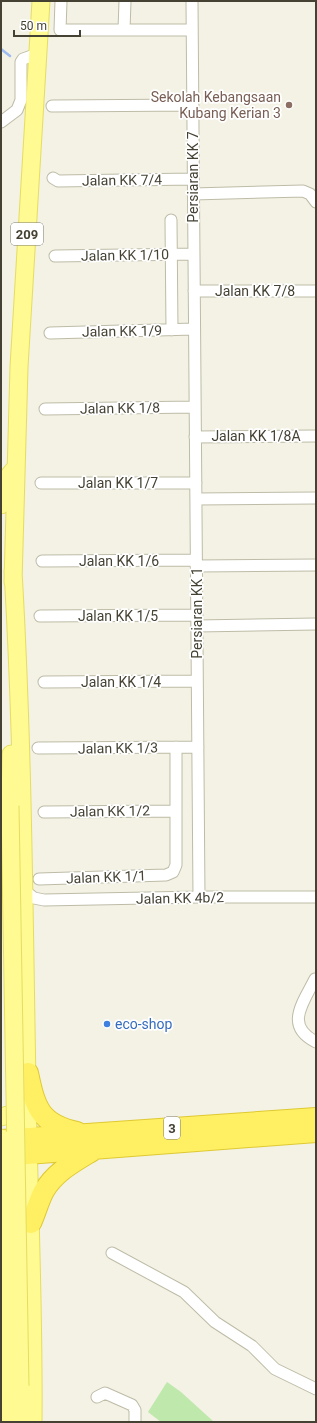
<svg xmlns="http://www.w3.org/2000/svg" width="317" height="1423" viewBox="0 0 317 1423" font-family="Roboto,sans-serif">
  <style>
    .green { fill: #bfe8ac }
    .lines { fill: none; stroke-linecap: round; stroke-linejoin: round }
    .stream { stroke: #9fbcf1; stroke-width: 2.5 }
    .street-casing { stroke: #bebca7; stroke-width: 13 }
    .primary-casing { stroke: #e5dd60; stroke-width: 19 }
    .highway-casing { stroke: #dfc932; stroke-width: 22 }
    .street { stroke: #fff; stroke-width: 11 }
    .primary { stroke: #fffa91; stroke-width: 17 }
    .highway { stroke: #fff063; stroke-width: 20 }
    .primary-bridge-casing { stroke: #e5dd60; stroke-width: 19; stroke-linecap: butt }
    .primary-bridge { stroke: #fffa91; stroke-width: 17 }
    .education-dot { fill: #8d6e63; stroke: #fff; stroke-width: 1.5 }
    .shop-dot { fill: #3f7fe0; stroke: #fff; stroke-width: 1.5 }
    .labels { text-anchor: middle; stroke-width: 3.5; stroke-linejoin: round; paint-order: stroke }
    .shield { fill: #fff; stroke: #7d7b71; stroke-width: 1 }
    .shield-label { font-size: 13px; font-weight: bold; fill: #454234 }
    .education-label { font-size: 14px; fill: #785e54; stroke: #fff; text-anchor: end }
    .street-label { font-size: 14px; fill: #454234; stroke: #fff }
    .shop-label { font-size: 14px; fill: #366cbe; stroke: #fff; text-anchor: start }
  </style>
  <rect width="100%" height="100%" fill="#f3f2e5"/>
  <!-- green -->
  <path class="green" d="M167 1382 181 1392 214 1422H161L148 1412Z"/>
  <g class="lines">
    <!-- stream -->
    <path class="stream" d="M1 49 10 56"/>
    <!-- street casing -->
    <g class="street-casing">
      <path id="street" d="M61 1 60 30H192
        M192 1 199 897
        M124 30 125 1
        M52 106 193 105
        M1 122 17 110 21 100V62L23 59 37 54
        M53 178 58 181 193 179
        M193 194 303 191 310 194 316 202
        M171 220 172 330
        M55 256 194 254
        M194 291H316
        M50 333 194 329
        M45 409 195 407
        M195 437 316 436
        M41 483H196
        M196 499 316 498
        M42 561 196 560
        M196 566 316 565
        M40 616 197 615
        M197 626 316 624
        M44 682 197 681
        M38 748 198 747
        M44 812 176 811
        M39 879 166 875 173 872 176 865V747
        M24 890 34 898 44 900 199 897H316
        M315 979C303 1003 284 1026 316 1042
        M112 1253 184 1292 215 1322 252 1346 275 1369 316 1389
        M97 1397 105 1393 132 1405 135 1410V1422"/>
    </g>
    <!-- primary casing -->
    <g class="primary-casing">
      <path id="primary" d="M1 505 2 484 16 467
        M13 571C24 759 24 947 28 1136 30 1231 34 1326 33 1422
        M13 582 19 367 41 1
        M10 806 11 754
        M1 1117 11 1114 25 1102
        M4 1422 5 1385
        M19 1422 20 1386"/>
    </g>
    <!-- highway casing -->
    <g class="highway-casing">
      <path id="highway" d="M28 1073C35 1106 39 1124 77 1132
        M1 1140 316 1118
        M1 1156 316 1132
        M31 1223C36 1212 39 1200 44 1191 55 1172 74 1162 92 1151"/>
    </g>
    <!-- street -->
    <use href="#street" class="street"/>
    <!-- primary -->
    <use href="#primary" class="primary"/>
    <!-- highway -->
    <use href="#highway" class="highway"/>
    <!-- primary-bridge casing -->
    <g class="primary-bridge-casing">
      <path id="primary-bridge" d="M10 806 20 1386
        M1 1138 5 1385"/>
    </g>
    <!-- primary-bridge -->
    <use href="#primary-bridge" class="primary-bridge"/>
  </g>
  <!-- markers -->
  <circle class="education-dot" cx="289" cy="105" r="4"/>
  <circle class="shop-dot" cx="107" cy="1024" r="4"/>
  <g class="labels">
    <!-- shield labels -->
    <g class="shield">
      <rect x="11" y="223" width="32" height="22" rx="3"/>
      <rect x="164" y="1117" width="16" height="22" rx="3"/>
    </g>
    <g class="shield-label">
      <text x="27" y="239">209</text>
      <text x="172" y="1133">3</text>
    </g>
    <!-- education labels -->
    <g class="education-label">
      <text x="281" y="102">Sekolah Kebangsaan<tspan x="281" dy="16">Kubang Kerian 3</tspan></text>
    </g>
    <!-- street labels -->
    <g class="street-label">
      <text transform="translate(193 177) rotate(-90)" y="5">Persiaran KK 7</text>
      <text transform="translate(122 180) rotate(-1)" y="5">Jalan KK 7/4</text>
      <text transform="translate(125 255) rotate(-1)" y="5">Jalan KK 1/10</text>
      <text x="255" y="296">Jalan KK 7/8</text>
      <text transform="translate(122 331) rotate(-1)" y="5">Jalan KK 1/9</text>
      <text transform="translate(120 408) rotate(-1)" y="5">Jalan KK 1/8</text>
      <text x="256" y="441">Jalan KK 1/8A</text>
      <text x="118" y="488">Jalan KK 1/7</text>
      <text x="119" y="566">Jalan KK 1/6</text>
      <text transform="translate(197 613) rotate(-90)" y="5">Persiaran KK 1</text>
      <text x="118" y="621">Jalan KK 1/5</text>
      <text x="121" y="687">Jalan KK 1/4</text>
      <text transform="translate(118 748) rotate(-1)" y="5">Jalan KK 1/3</text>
      <text transform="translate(110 811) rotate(-1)" y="5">Jalan KK 1/2</text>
      <text transform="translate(106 877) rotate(-2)" y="5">Jalan KK 1/1</text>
      <text transform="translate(180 898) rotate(-1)" y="5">Jalan KK 4b/2</text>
    </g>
    <!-- shop labels -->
    <g class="shop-label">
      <text x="115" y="1029">eco-shop</text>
    </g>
  </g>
  <!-- border -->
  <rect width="317" height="1423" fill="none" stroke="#454234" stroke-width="4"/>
  <!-- scale -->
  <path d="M14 30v6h66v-6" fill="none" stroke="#454234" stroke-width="2"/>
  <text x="20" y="30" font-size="12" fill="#454234" stroke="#ffffff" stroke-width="3" paint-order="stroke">50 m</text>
</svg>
